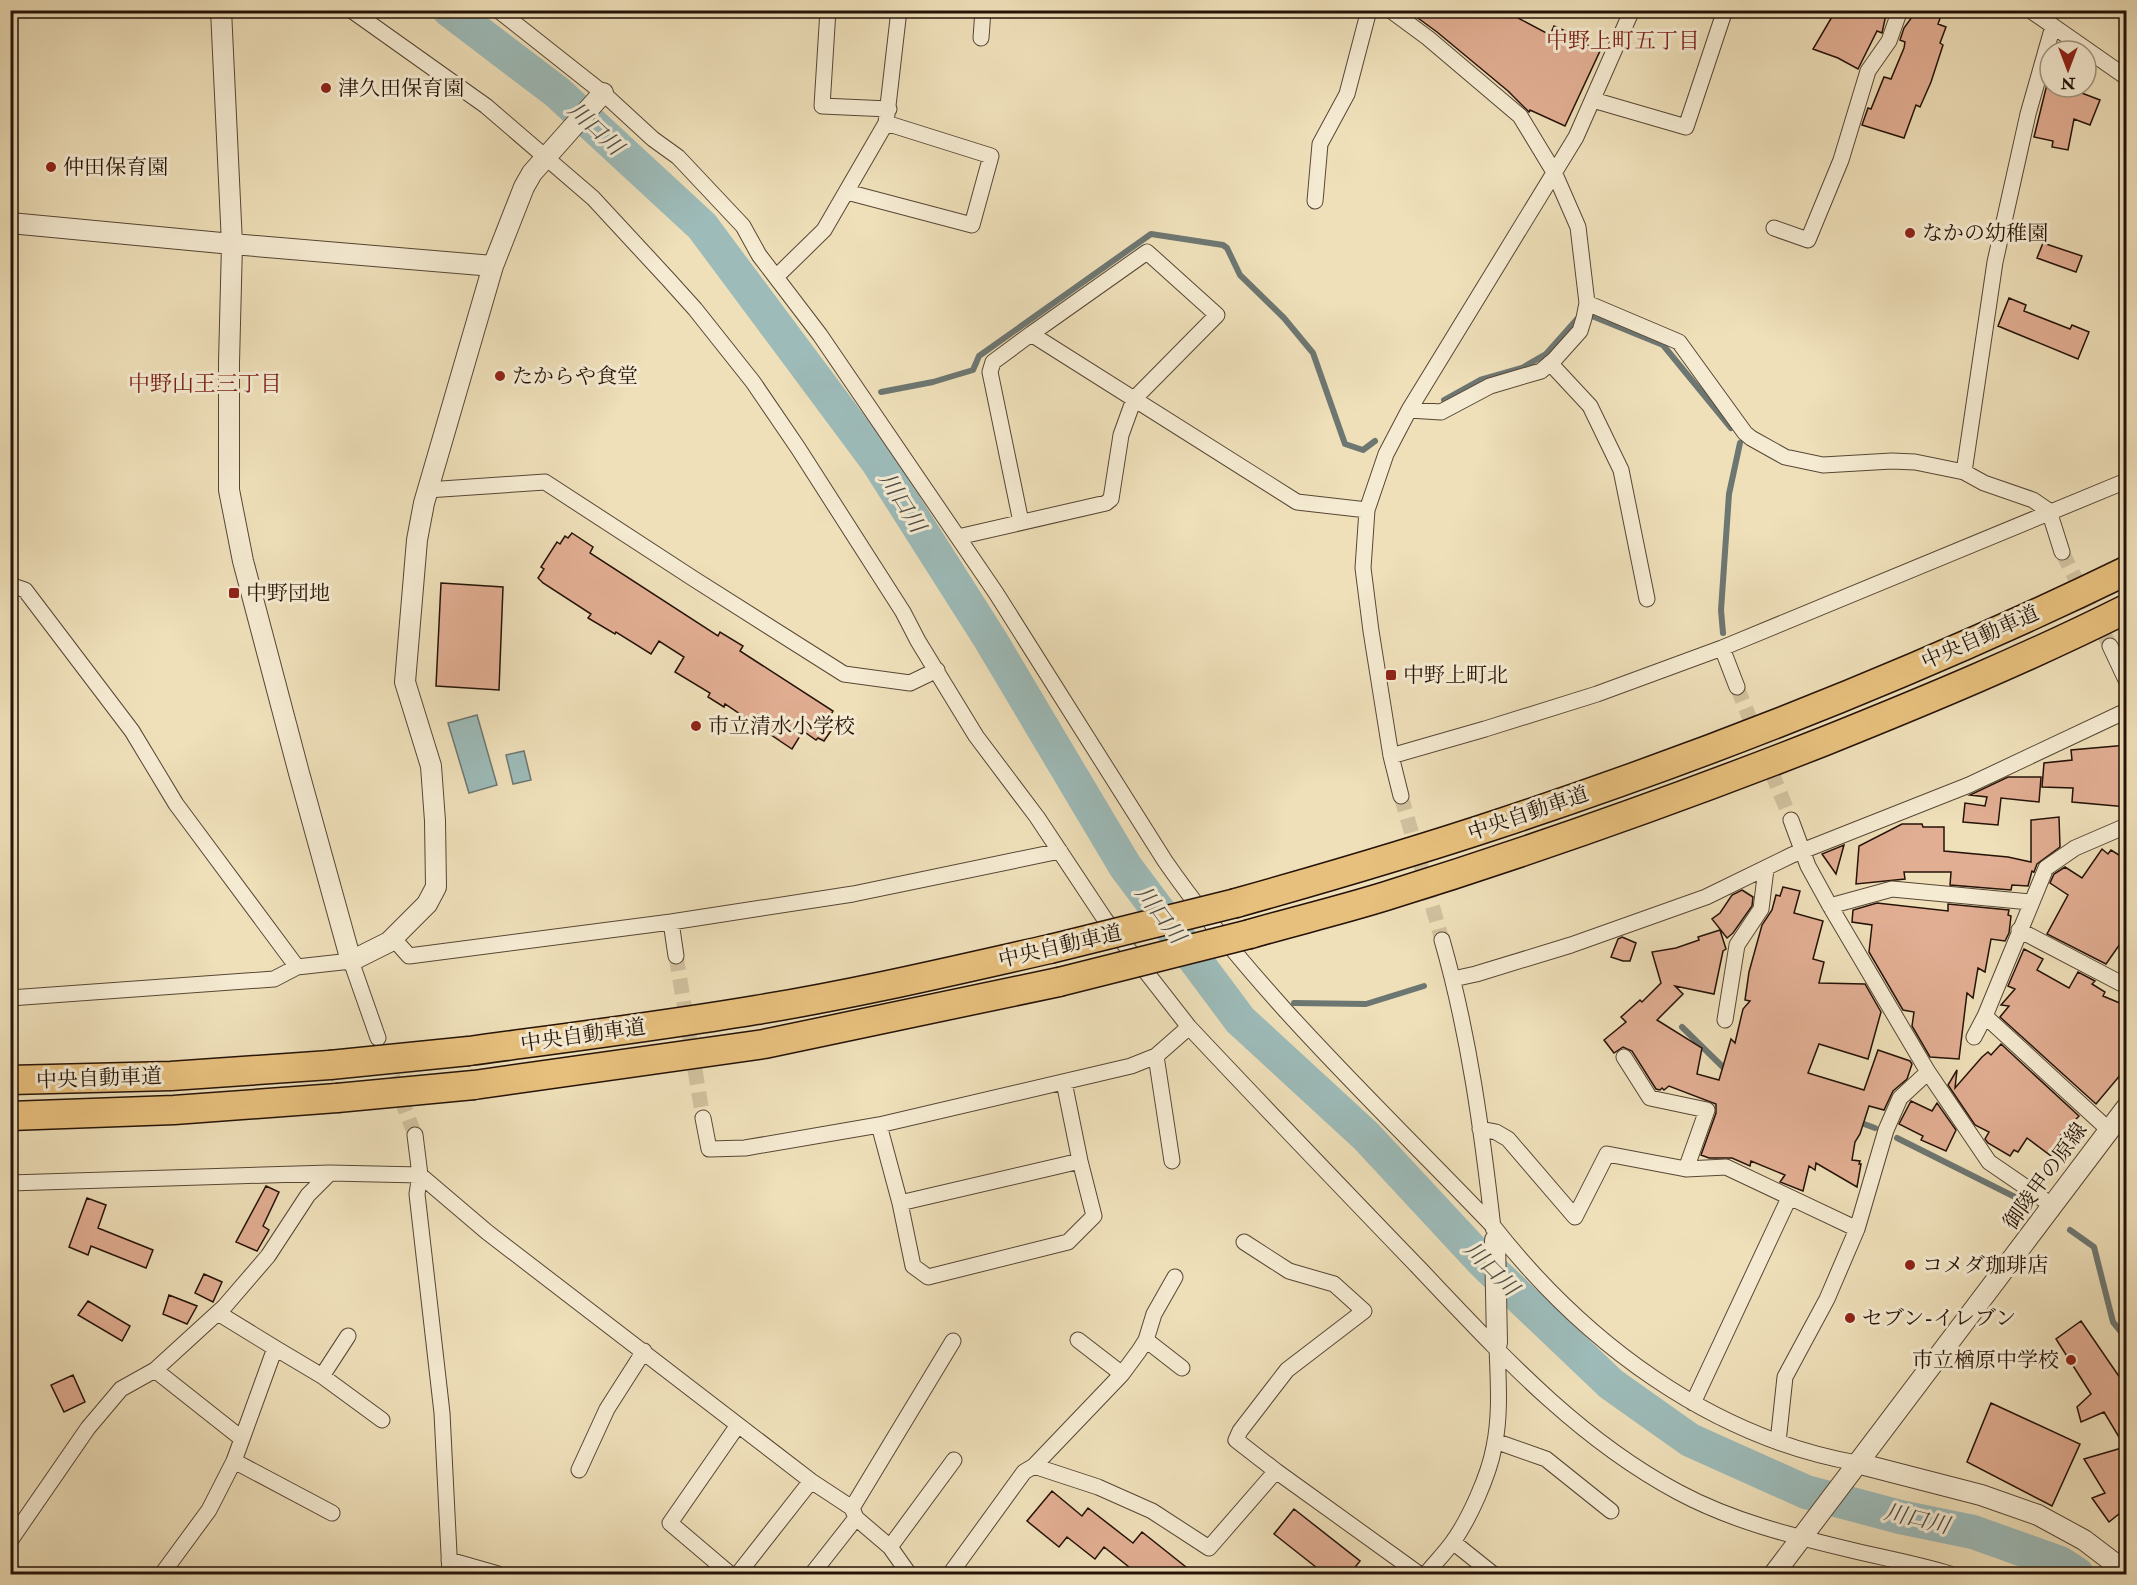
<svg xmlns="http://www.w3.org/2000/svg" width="2137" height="1585" viewBox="0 0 2137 1585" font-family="'IM FELL Double Pica','Noto Serif JP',serif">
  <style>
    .water { fill: #9dbbb9; stroke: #6d7772; stroke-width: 1.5 }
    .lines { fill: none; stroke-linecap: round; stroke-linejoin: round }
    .stream { stroke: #6d7772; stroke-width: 6 }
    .river { stroke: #9dbbb9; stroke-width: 34 }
    .building { fill: #e2ae93; stroke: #241207; stroke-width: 1.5 }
    .minor-tunnel { stroke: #d1c19f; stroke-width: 15; stroke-dasharray: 15 8; stroke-linecap: butt }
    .minor-casing { stroke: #574634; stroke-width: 17 }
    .tertiary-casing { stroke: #574634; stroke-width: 22 }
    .motorway-casing { stroke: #241207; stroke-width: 31 }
    .minor { stroke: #f5ebd2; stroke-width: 15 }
    .tertiary { stroke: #f5ebd2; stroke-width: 20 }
    .motorway { stroke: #e8c07d; stroke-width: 28 }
    .motorway-bridge-casing { stroke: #241207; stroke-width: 31; stroke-linecap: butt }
    .motorway-bridge { stroke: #e8c07d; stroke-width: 28 }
    .poi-dot { fill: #8f2418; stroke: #f5ebd2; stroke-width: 2 }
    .labels { text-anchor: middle; stroke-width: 6; stroke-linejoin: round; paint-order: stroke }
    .poi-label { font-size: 21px; fill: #241207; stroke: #f5ebd2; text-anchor: start }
    .street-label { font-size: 21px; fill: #241207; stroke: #f5ebd2 }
    .neighbourhood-label { font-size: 22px; fill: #7a1f14; stroke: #f5ebd2 }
    .water-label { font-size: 22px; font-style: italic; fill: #4e4d45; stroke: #f5ebd2 }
  </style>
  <rect width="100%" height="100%" fill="#efe0ba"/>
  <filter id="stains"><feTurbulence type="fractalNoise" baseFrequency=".00333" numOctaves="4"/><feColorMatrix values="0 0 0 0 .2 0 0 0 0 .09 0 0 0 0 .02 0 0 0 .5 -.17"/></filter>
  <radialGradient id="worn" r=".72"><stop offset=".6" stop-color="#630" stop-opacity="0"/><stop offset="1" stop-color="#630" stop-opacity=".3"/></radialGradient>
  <!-- water -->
  <path class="water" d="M477 715 497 785 469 793 448 723Z
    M524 751 531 780 513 784 506 755Z"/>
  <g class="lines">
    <!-- stream -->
    <path class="stream" d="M1592 316 1663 345 1731 428
      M881 392 933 382 973 370 979 356 1151 234 1223 245 1227 248 1240 275 1284 318 1313 353 1345 444 1363 450 1375 441
      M1444 400 1480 380 1522 368 1546 354 1578 318
      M1723 633 1721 610 1729 494 1740 443
      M1294 1003 1366 1004 1424 986
      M1682 1027 1729 1073
      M1856 1121 1875 1128
      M1897 1138 2023 1201
      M2070 1230 2094 1247 2113 1322 2126 1338"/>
    <!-- river -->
    <path class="river" d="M449 10 557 92 702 226 877 461 990 639 1125 866 1240 1020 1366 1136 1485 1264 1611 1384 1690 1440 1806 1492 1900 1517 1973 1532 2060 1563 2077 1574"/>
  </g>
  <!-- building -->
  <path class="building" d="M1407 10H1524L1518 18 1550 35 1554 26 1572 34 1571 37 1600 51 1565 126 1530 110 1529 112 1508 91 1437 32Z
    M1836 10H1887L1882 33 1877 31 1858 69 1838 58 1813 49Z
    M1917 10H1943L1938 24 1946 27 1940 43 1943 45 1931 82 1920 107 1916 105 1904 138 1862 125 1868 108 1871 109 1884 77 1891 79 1904 48 1905 42 1900 40 1904 28Z
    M2048 80 2050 81V87H2066L2100 100 2090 125 2074 119 2068 150 2052 147 2053 141 2034 137Z
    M2043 243 2082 256 2076 272 2037 258Z
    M2009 298 2026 305 2024 311 2070 329 2072 325 2089 332 2078 359 1998 326Z
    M572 533 593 547 590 553 718 636 720 632 743 646 740 651 833 711 828 720 835 725 824 741 818 738 816 740 803 731 792 749 725 704 724 707 708 697 710 693 675 672 684 657 659 641 651 654 616 632 615 634 588 618 591 614 543 583 538 578 544 569 541 567 557 542 560 544 565 536 568 538Z
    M441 583 503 587 499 690 436 686Z
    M2127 745V807L2072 802 2073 788 2042 787 2044 763 2072 760 2071 750Z
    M2008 777H2041L2039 802 2001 798 1998 825 1963 822 1965 803 1985 806 1987 797 1970 795Z
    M2059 817 2060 847 2037 864 2034 872 2032 871 2028 886 2012 885 2011 890 1950 885 1951 872H1904L1905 879 1856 884 1859 846 1902 824H1922L1923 827H1944V851L2008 857 2031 862V820Z
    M1844 845 1836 874 1822 854Z
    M2102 849 2108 854 2111 850 2127 860V934L2106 964 2047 934 2068 895 2050 883 2054 874 2065 867 2082 878Z
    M1783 887 1800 891 1794 913 1823 921 1813 959 1824 962 1819 983 1865 984 1881 1012 1868 1059 1819 1044 1808 1073 1864 1090 1878 1050 1910 1061 1912 1064 1907 1079 1893 1091 1884 1110 1869 1106 1860 1134 1855 1142 1852 1160 1860 1161 1859 1164H1861L1857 1187 1816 1163 1815 1170 1809 1166 1803 1191 1780 1182 1785 1175 1751 1161 1750 1166 1732 1158H1709L1701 1155 1716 1113V1104L1669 1086 1664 1090 1662 1088 1660 1090 1656 1089 1632 1051 1623 1047 1614 1053 1604 1040 1626 1022 1621 1017 1640 1000 1642 1002 1661 983 1652 952 1676 948 1699 940 1698 937 1720 930 1726 949 1723 951 1714 994 1675 986 1683 994 1657 1020 1702 1048 1697 1074 1719 1080 1731 1039 1735 1043 1743 1009 1750 1001 1745 1000 1749 972 1762 925 1772 910 1776 895 1780 896Z
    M1742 890 1753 897 1752 906 1733 933 1727 938 1712 919 1720 913 1732 895Z
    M1877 903 1948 911V904L2009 910 2008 915 2011 916 2009 933 2005 941 1991 939 1985 972 1978 968 1973 998 1967 993 1959 1059 1930 1057 1912 1026 1914 1012 1903 1010 1869 952 1872 925 1852 922 1853 910Z
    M1622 937 1636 943 1630 961H1623L1611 957 1618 939Z
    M2024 949 2043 959 2037 970 2069 988 2078 972 2095 981 2092 984 2105 992 2103 996 2127 1006V1067L2096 1104 2000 1017 2009 1006 2001 1005 2015 989 2008 986Z
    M2001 1044 2079 1116 2060 1136 2067 1141 2055 1159 2027 1138 2018 1152 2014 1150 2010 1156 1988 1143 1985 1139 1989 1132 1975 1125 1948 1085 1957 1070 1955 1088 1982 1057 1988 1052 1991 1055Z
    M1911 1101 1932 1111 1937 1103 1956 1130 1946 1151 1921 1140 1923 1136 1899 1124Z
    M266 1186 279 1192 263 1226 269 1230 257 1251 236 1242Z
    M87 1198 106 1205 98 1228 153 1250 146 1268 91 1246 88 1255 69 1247Z
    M204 1274 222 1282 213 1302 195 1293Z
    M169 1295 197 1306 187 1324 163 1314Z
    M88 1301 130 1326 122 1341 78 1315Z
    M2081 1321 2127 1388V1489L2121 1502 2125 1509 2109 1522 2092 1498 2105 1493 2084 1459 2125 1447 2104 1412 2081 1422 2077 1407 2091 1394 2056 1339Z
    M73 1375 85 1402 64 1412 51 1385Z
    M1991 1403 2080 1444 2052 1506 1967 1462Z
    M1052 1491 1082 1516 1088 1508 1133 1543 1142 1532 1196 1575H1139L1104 1547 1095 1559 1067 1537 1059 1547 1027 1521Z
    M1294 1509 1360 1561 1349 1575H1326L1274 1534Z"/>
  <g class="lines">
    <!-- minor-tunnel -->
    <path class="minor-tunnel" d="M2062 552 2110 646
      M1737 687 1791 820
      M1401 796 1442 940
      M676 956 703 1118
      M384 1055 415 1135"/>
    <!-- minor casing -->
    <g class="minor-casing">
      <path id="minor" d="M351 10 486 106 593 198 668 279 695 309 753 382 798 448 903 612 918 641 976 736 1037 817 1104 918 1189 1027C1265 1108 1342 1188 1419 1268 1498 1351 1575 1437 1678 1492 1732 1521 1792 1536 1851 1550 1884 1558 1918 1564 1950 1574
        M498 10 603 93 653 139 678 157 743 226 759 255 820 335 996 593 1165 861C1258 995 1380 1108 1493 1226 1584 1342 1710 1437 1857 1463
        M828 10 822 106 889 109
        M1390 10 1428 38 1520 116 1554 172 1578 227 1587 303 1679 342 1745 433 1751 438 1785 457 1823 465 1892 461 1915 462 1964 472 1984 483 2033 500 2049 511 2062 552
        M2030 10 2126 77
        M981 38 983 10
        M1593 100 1686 127 1725 10
        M847 192 972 225 991 156 886 123
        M1315 201 1320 144 1347 94 1369 10
        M1774 228 1808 240 1841 160 1868 71 1889 41 1900 10
        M776 277 824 230 886 123 899 10
        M1550 363 1590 406 1621 470 1647 599
        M1409 410 1441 412 1490 386 1541 371 1554 360 1580 331 1584 318 1587 303
        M1964 472 1995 262 2028 114 2053 26
        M427 490 545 482 694 579 844 674 910 683 937 670
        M1021 522 990 372 993 362 1031 334 1297 502 1367 510
        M958 537 1106 503 1111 499 1121 435 1134 399 1217 315 1147 252 1031 334
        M10 585 25 590 132 731 176 804 297 967 351 961 378 1038
        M2110 646 2126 680
        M1722 648 1737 687
        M1391 756 1485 729 1597 694 1722 648 2126 481
        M1401 796 1391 756 1371 631 1363 568 1367 510 1386 454 1409 410 1576 137 1632 10
        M1791 820 1808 866 1830 906 1928 1072 1989 1162 2053 1206
        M1830 906 1892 889 2030 902
        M671 922 676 956
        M2019 930 2126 986
        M393 938 409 956 671 922 853 894 1060 851
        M1442 940C1469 1034 1482 1131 1493 1228
        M1453 979 1476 974 1571 945 1706 897 1792 855 1969 785 2126 711
        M10 998 274 979 297 967
        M1985 1016 2046 868 2075 848 2126 826
        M1725 1020 1737 945 1761 909 1766 869
        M1974 1037 1985 1016 2109 1130
        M1156 1056 1172 1161
        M1624 1057 1650 1098 1707 1110 1686 1169
        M703 1118 709 1149 745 1148 879 1125 1131 1066 1156 1056 1189 1027
        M879 1125 900 1203 913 1266 928 1277 1068 1242 1094 1216 1080 1161 1064 1082
        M1480 1129 1496 1132 1508 1139 1575 1217 1607 1154 1686 1169 1726 1167 1857 1229
        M415 1135 420 1175 487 1232 811 1481 852 1508 856 1518 890 1547 909 1574
        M10 1183 330 1173 420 1175 417 1194 442 1413 450 1574
        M900 1203 1080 1161
        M1244 1242 1289 1271 1334 1284 1364 1311 1287 1370 1240 1431 1236 1440 1276 1471
        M1078 1340 1122 1374
        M1146 1340 1182 1368
        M275 1348 322 1376 382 1420
        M155 1370 241 1438
        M322 1376 348 1336
        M1693 1403 1789 1198
        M1495 1441 1546 1459 1611 1511
        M1778 1442 1785 1377 1827 1299 1857 1229 1886 1130 1900 1098 1928 1072
        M234 1461 332 1513
        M1034 1466 1122 1374 1139 1351 1146 1340 1154 1314 1175 1277
        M579 1470 607 1409 644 1351
        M852 1508 953 1341
        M10 1541 88 1428 121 1389 155 1370 225 1306 268 1256 308 1195 330 1173
        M1453 1542 1493 1574
        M890 1547 954 1460
        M449 1560 498 1574
        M162 1574 209 1510 234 1461 275 1348 218 1313
        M730 1574 670 1523 738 1425
        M738 1574 811 1481
        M812 1574 856 1518
        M950 1574 1024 1472 1034 1466 1098 1487 1152 1511 1209 1548 1276 1471 1419 1574
        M1426 1574C1434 1564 1444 1554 1452 1543 1469 1520 1489 1475 1494 1447 1501 1414 1498 1379 1497 1346"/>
    </g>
    <!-- tertiary casing -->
    <g class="tertiary-casing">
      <path id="tertiary" d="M221 10 232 244 229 363V490L243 561 299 773 351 961 389 942 427 904 436 887 435 821 431 766 405 682 417 540 424 503 493 266 524 187 532 173 603 93
        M10 223 232 244 493 266
        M1495 1240 1497 1343
        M1857 1463 1981 1495 2038 1515 2084 1540 2126 1572
        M1774 1574 2126 1108"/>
    </g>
    <!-- motorway casing -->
    <g class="motorway-casing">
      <path id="motorway" d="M1236 903C1325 878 1414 852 1501 823 1715 752 1924 669 2126 571
        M1250 934C1295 921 1341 910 1386 896 1534 850 1680 798 1825 741 1927 700 2028 658 2126 609
        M469 1051C565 1038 661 1026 756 1010 855 994 952 971 1050 949
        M10 1080 171 1076 330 1065
        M474 1085 764 1044 1059 982
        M10 1116 174 1110 337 1098"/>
    </g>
    <!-- minor -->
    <use href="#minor" class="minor"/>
    <!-- tertiary -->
    <use href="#tertiary" class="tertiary"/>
    <!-- motorway -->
    <use href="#motorway" class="motorway"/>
    <!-- motorway-bridge casing -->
    <g class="motorway-bridge-casing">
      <path id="motorway-bridge" d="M1050 949 1236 903
        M1059 982 1250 934
        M330 1065 469 1051
        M337 1098 474 1085"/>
    </g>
    <!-- motorway-bridge -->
    <use href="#motorway-bridge" class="motorway-bridge"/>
  </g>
  <!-- markers -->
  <g class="poi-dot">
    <circle cx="326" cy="88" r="6"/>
    <circle cx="51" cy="167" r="6"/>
    <circle cx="1910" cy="233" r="6"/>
    <circle cx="500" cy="376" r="6"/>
    <rect x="228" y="587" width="12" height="12" rx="3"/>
    <rect x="1385" y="669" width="12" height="12" rx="3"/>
    <circle cx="696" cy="726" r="6"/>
    <circle cx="1910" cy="1265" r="6"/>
    <circle cx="1850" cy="1318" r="6"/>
    <circle cx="2071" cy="1360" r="6"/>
  </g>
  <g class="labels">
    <!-- poi labels -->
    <g class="poi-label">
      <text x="338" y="95">津久田保育園</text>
      <text x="63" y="174">仲田保育園</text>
      <text x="1922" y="240">なかの幼稚園</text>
      <text x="512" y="383">たからや食堂</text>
      <text x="246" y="600">中野団地</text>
      <text x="1403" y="682">中野上町北</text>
      <text x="708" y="733">市立清水小学校</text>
      <text x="1922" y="1272">コメダ珈琲店</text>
      <text x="1862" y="1325">セブン-イレブン</text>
      <text x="2059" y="1367" text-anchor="end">市立楢原中学校</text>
    </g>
    <!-- street labels -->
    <g class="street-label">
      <text transform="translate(1980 637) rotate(-24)" y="7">中央自動車道</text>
      <text transform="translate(1528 813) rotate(-19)" y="7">中央自動車道</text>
      <text transform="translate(1060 946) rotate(-13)" y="7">中央自動車道</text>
      <text transform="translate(583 1035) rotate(-8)" y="7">中央自動車道</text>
      <text transform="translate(99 1078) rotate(-2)" y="7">中央自動車道</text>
      <text transform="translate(2045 1176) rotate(-54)" y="7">御陵甲の原線</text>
    </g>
    <!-- neighbourhood labels -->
    <g class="neighbourhood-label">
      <text x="1623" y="48">中野上町五丁目</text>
      <text x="205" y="391">中野山王三丁目</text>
    </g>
    <!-- water labels -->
    <g class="water-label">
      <text transform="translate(596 128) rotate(43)" y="8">川口川</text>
      <text transform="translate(903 502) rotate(58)" y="8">川口川</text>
      <text transform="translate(1161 914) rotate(53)" y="8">川口川</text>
      <text transform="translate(1492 1268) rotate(45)" y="8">川口川</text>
      <text transform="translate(1917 1518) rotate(13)" y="8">川口川</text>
    </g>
  </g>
  <!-- margin -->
  <rect width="2137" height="1585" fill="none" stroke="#efe0ba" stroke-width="36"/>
  <rect x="12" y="12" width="2113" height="1561" fill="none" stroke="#241207" stroke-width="3"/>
  <rect x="18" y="18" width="2101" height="1549" fill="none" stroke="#241207" stroke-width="1.5"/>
  <!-- north arrow -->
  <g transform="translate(2068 69) rotate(180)"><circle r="28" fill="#f5ebd2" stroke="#a19481" stroke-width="1.5"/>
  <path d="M0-4.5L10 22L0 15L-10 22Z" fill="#8f2418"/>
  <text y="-9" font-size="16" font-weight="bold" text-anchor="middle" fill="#241207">N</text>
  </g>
  <rect width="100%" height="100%" filter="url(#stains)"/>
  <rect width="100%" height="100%" fill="url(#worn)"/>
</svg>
